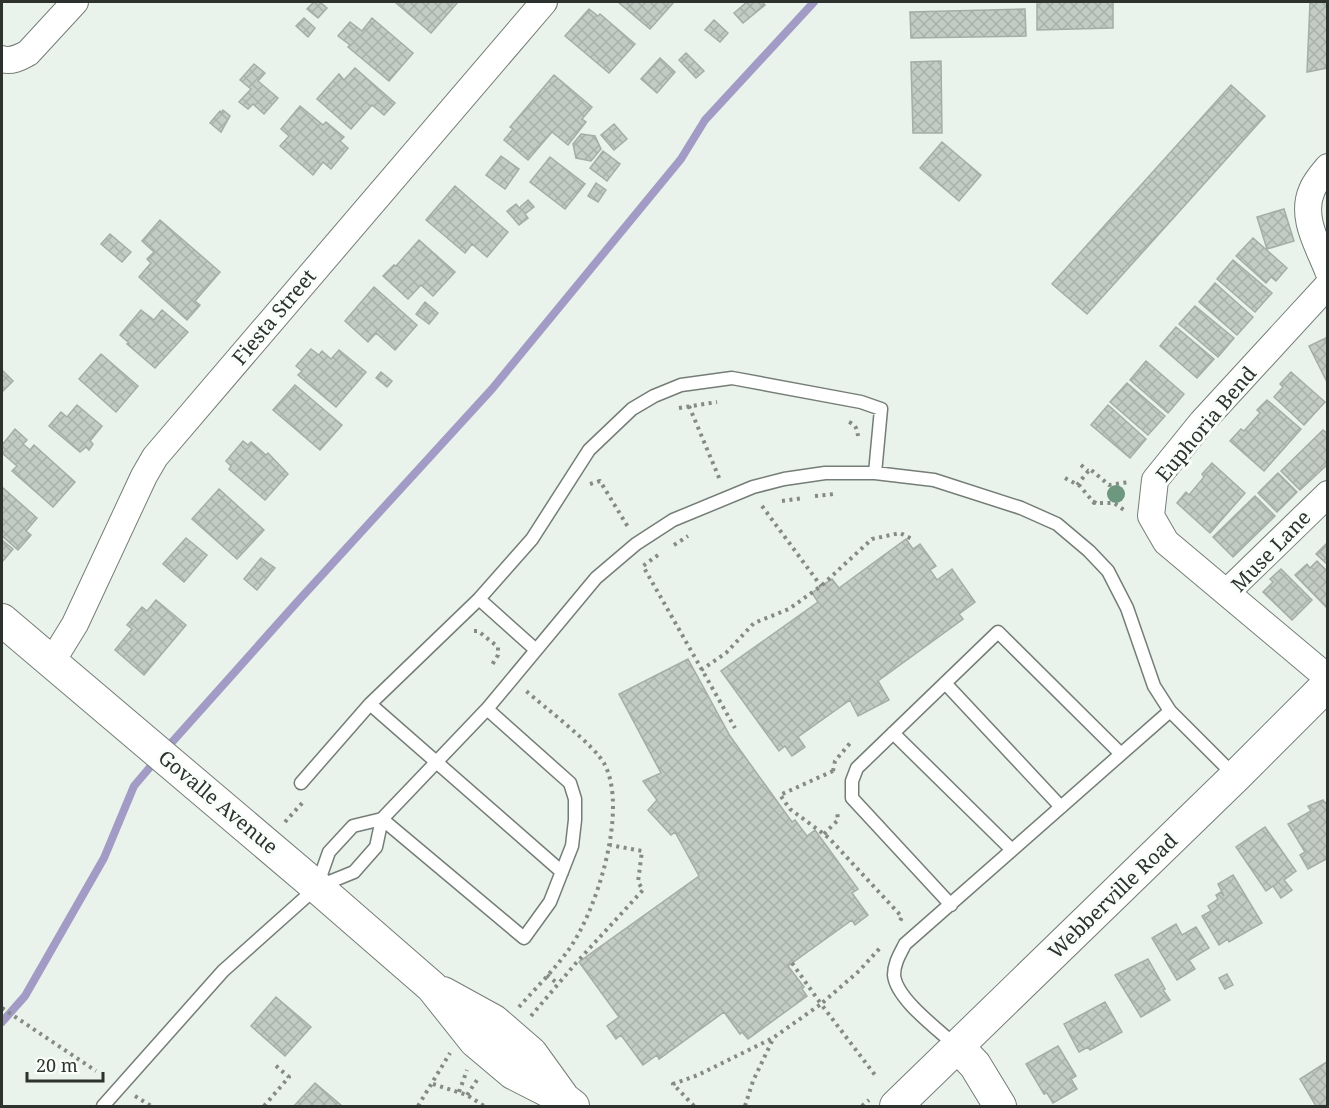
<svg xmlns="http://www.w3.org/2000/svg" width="1329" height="1108" viewBox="0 0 1329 1108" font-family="'Noto Serif',serif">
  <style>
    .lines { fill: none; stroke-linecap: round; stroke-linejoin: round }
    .stream { stroke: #a19bc5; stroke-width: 8 }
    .building { fill: url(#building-cross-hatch); stroke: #a4ada6; stroke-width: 1.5 }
    .service-casing { stroke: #757d77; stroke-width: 15 }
    .minor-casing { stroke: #757d77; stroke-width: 28 }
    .tertiary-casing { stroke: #757d77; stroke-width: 34 }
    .path { stroke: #848a85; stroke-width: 4; stroke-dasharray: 3 4.5; stroke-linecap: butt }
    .service { stroke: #fff; stroke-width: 12 }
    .minor { stroke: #fff; stroke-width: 26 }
    .tertiary { stroke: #fff; stroke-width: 32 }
    .tree { fill: #6e977f }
    .labels { text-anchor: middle; stroke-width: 6; stroke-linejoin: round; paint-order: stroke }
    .street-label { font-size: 20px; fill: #2e322f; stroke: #f9fefa }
  </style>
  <defs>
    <pattern id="building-cross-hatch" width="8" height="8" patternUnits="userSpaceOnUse" patternTransform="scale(1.5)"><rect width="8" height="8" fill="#c2ccc4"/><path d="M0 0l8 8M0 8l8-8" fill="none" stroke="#a7b0a9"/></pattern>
  </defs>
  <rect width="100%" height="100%" fill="#e9f2eb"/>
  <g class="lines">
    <!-- stream -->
    <path class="stream" d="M165 750 299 600 492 389 681 159 705 120 814 2
      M2 1022 25 996 104 858 134 786 157 759"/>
  </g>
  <!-- building -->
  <path class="building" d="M314 2H320L327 8 318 18 307 9Z
    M395 2H458L431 33Z
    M618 2H674L650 29Z
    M747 2H762L765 5 743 23 734 13Z
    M1037 2H1113V28L1037 30Z
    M1310 2H1328V68L1307 72Z
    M589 9 598 16 600 14 635 44 609 73 565 36Z
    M1025 9 1026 36 911 38 910 12Z
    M304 18 315 28 308 37 296 26Z
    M372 18 413 53 389 81 348 47 350 45 338 36 350 22 362 31Z
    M714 20 728 33 720 42 705 30Z
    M686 53 704 71 696 78 679 60Z
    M660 58 675 72 657 93 641 79Z
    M941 61 942 133H913L911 62Z
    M254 64 265 73 258 81 278 98 264 114 253 104 248 109 239 102 251 89 240 80Z
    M355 68 395 103 384 115 372 105 351 129 317 99 339 74 344 80Z
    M554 75 592 107 582 119 586 122 568 145 552 132 528 160 504 140 513 129 510 127Z
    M1231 85 1265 116 1087 314 1052 284Z
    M300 106 323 125 326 122 344 137 340 141 348 148 331 169 323 162 313 175 280 146 289 136 281 129Z
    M223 110 230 116 221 132 210 123 220 111 221 113Z
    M614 124 627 139 614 150 601 135Z
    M581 134 595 136 601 149 591 161 576 158 573 144Z
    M942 142 981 175 959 201 920 168Z
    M603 151 620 164 607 181 590 168Z
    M501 156 519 169 505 189 486 175Z
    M550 157 585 184 565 209 530 182Z
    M596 183 606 190 598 202 588 196Z
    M455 186 508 232 487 257 472 244 465 253 426 220Z
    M528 200 534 207 525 214 528 218 519 225 507 211 516 204 519 208Z
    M1284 209 1294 241 1267 249 1257 217Z
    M160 220 220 272 195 301 200 305 187 320 139 277 151 263 147 259 154 252 142 241Z
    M110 234 131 252 122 262 101 244Z
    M1253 238 1287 268 1276 281 1271 277 1266 283 1236 256Z
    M419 240 455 272 433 296 421 285 408 299 383 276 394 265 396 266Z
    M1233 260 1272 293 1255 312 1217 279Z
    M1215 283 1253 317 1237 335 1199 302Z
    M374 287 417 325 395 350 376 333 368 342 345 321Z
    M425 302 438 313 429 324 416 314Z
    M1195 306 1234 338 1218 357 1179 324Z
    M141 310 154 320 162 310 188 332 155 368 127 344 129 343 120 335Z
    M1176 327 1214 359 1197 378 1160 346Z
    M1328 337V384L1309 346Z
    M311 349 319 355 322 351 331 359 339 350 366 372 336 407 298 375 302 371 296 366Z
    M101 354 138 386 116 412 79 379Z
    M1146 361 1184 394 1168 413 1130 380Z
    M2 370 13 381 2 392Z
    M381 372 392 381 387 387 376 378Z
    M1291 372 1325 402 1304 425 1274 397 1283 387 1280 384Z
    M1127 383 1165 416 1148 435 1110 402Z
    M295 385 342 425 320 450 273 410Z
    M1267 400 1301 429 1264 471 1230 441 1241 429 1244 431 1260 413 1257 410Z
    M77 405 102 426 90 441 93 444 89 450 86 447 80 452 49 426 61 412 67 417Z
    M1108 405 1146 439 1130 458 1091 425Z
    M15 429 27 440 23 444 30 450 34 445 75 482 53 507 12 471 17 466 2 453V445Z
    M1323 430 1328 434V464L1300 490 1281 471Z
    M243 441 248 445 251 442 266 455 268 453 288 474 265 500 229 469 231 466 226 461Z
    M1212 463 1245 493 1210 533 1177 503 1186 492 1189 495 1204 477 1202 474Z
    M1278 473 1297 492 1277 512 1258 493Z
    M2 487 37 518 26 531 31 535 18 550 2 536Z
    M219 489 264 530 237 559 192 519Z
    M1255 496 1275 516 1233 557 1213 537Z
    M186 538 207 555 184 582 163 564Z
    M906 539 913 549 920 544 936 566 930 570 937 580 952 569 975 602 959 614 963 619 878 681 889 700 858 716 850 700 798 737 805 747 792 756 785 746 779 751 721 671 818 602 812 593 821 586 832 579 839 588Z
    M2 540 13 549 2 562Z
    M1328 542V565L1316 554Z
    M261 558 275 568 257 590 244 579Z
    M1317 561 1328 572 1327 608 1295 575 1307 564 1310 568Z
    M1281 569 1312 600 1292 620 1263 592 1273 582 1270 579Z
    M156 600 186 625 144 675 115 650 132 629 127 625 142 607 147 611Z
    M688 659 730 736 792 822 795 820 807 836 815 830 858 889 852 893 868 915 855 925 852 920 788 966 804 987 802 989 807 996 748 1039 742 1032 740 1034 724 1012 659 1059 657 1055 643 1065 621 1035 616 1039 607 1026 619 1017 579 962 699 876 675 832 671 835 648 810 657 800 643 781 661 773 619 694Z
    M1323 800 1325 803 1328 802V858L1308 869 1300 855 1305 852 1288 824 1311 811 1308 806Z
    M1265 827 1296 871 1284 880 1292 890 1281 898 1273 886 1266 891 1236 847Z
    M1233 875 1262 923 1229 942 1228 939 1219 945 1202 916 1211 911 1208 906 1218 899 1216 895 1221 892 1224 896 1218 884Z
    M1176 924 1182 935 1196 927 1209 948 1189 960 1195 969 1177 980 1152 938Z
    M1148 959 1165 989 1163 990 1170 1000 1141 1017 1115 975Z
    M1227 974 1233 985 1225 989 1219 978Z
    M276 997 311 1027 285 1056 251 1026Z
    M1105 1002 1122 1032 1090 1050 1088 1047 1079 1052 1064 1024Z
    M1058 1046 1076 1076 1071 1079 1077 1089 1053 1103 1047 1093 1044 1094 1026 1064Z
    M1328 1061V1105L1316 1106 1300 1079Z
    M315 1083 342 1106H294Z"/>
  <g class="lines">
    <!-- service casing -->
    <g class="service-casing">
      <path id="service" d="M479 599 536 650
        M945 683 1061 807
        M370 704 562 872
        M893 733 1012 850
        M301 783 370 704 479 599 532 539 589 450 632 409 654 396 681 385 732 378 861 402 881 409 875 473
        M382 819 524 938 550 902 572 846 575 820V799L570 783 487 709
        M317 886 329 852 353 826 382 819
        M951 905 852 798V781L857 768 998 632 1121 754
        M956 1046C939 1030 896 999 894 975 894 963 900 954 905 944L1170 711
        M103 1106 223 971 317 887 354 872 376 847 382 819 487 709 596 578 636 544 673 520 753 487 784 479 825 473H875L934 480 1021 508 1057 524 1089 551 1108 571 1127 608 1154 686 1170 711 1235 776"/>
    </g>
    <!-- minor casing -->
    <g class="minor-casing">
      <path id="minor" d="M2 59C11 62 19 58 28 53L75 2
        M1328 167C1322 174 1315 182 1312 190 1300 217 1318 245 1328 271
        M1328 285 1202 422 1155 480 1151 516 1166 542 1328 678
        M1227 592 1328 494
        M51 663 75 624 144 476 155 457 544 2"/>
    </g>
    <!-- tertiary casing -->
    <g class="tertiary-casing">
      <path id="tertiary" d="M2 620 317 887 432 987 475 1041 513 1073 564 1099 573 1106
        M443 993 494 1021 531 1053 562 1096
        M958 1047 975 1065 1000 1106
        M896 1106 1236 776 1328 684"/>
    </g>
    <!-- path -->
    <path class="path" d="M689 406 720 480
      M679 408 717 402
      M849 422C856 425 857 429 858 436
      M1081 465 1088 471
      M1065 478 1080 486 1094 503H1114L1127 512
      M590 484 600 481 628 527
      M1077 485 1090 469 1109 485 1129 482
      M815 496 834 494
      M782 501 804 498
      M1094 503 1097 498
      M762 506 821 586
      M674 545 688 536
      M658 555 643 566 735 728
      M474 631H478L498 647V655L492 665
      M701 670 726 653 754 623 789 609 821 586 872 539 900 533 912 539
      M833 771 780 795 790 809 829 838 902 917 899 923
      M833 771 835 761 851 742
      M285 822 304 801
      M824 834 838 820 837 811
      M792 963 821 1004 859 971 880 948
      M547 975 558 984
      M519 1007C535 989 553 971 567 952 597 912 628 811 605 765 595 745 544 707 525 690
      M2 1008 96 1071
      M531 1016 576 963 643 890 638 882 642 851 610 845
      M433 1084 467 1095 484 1106
      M459 1092 467 1070
      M467 1095 477 1080
      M135 1096 151 1106
      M264 1106 289 1077 275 1065
      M418 1106 450 1053
      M694 1106 673 1084 698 1075 773 1038 821 1004 875 1075
      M745 1106 753 1081 773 1039
      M862 1106 869 1100"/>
    <!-- service -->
    <use href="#service" class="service"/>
    <!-- minor -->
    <use href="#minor" class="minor"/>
    <!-- tertiary -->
    <use href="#tertiary" class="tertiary"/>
  </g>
  <!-- trees -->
  <circle class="tree" cx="1116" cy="494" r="9"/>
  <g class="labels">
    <!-- street labels -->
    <g class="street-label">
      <text transform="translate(274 317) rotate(-50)" y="7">Fiesta Street</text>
      <text transform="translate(1206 424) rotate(-50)" y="7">Euphoria Bend</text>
      <text transform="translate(1271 551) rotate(-46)" y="7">Muse Lane</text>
      <text transform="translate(218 802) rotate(40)" y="7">Govalle Avenue</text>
      <text transform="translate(1113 896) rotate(-44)" y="7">Webberville Road</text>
    </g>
  </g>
  <!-- border -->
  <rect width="1329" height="1108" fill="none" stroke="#2e322f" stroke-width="6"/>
  <!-- scale -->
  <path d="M27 1072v9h76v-9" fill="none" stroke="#2e322f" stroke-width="3"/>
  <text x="36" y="1072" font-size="18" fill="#2e322f" stroke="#f9fefa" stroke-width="4.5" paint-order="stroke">20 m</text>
</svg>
